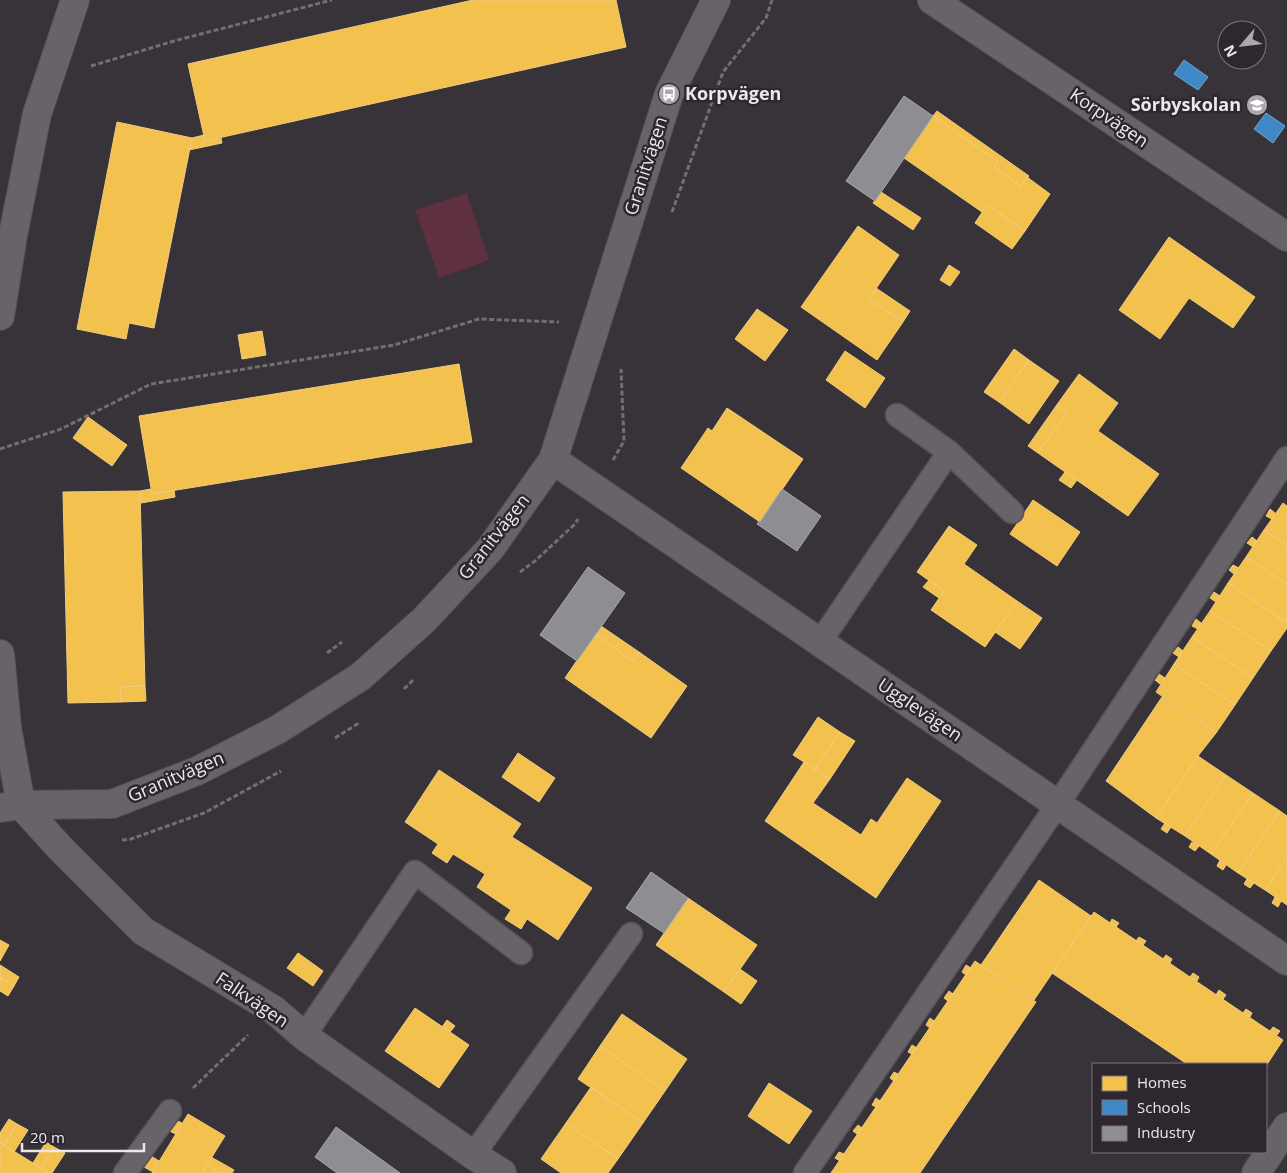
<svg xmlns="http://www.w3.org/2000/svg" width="1287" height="1173" viewBox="0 0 1287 1173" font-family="'Open Sans',sans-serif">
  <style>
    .green { fill: #5e3040 }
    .homes { fill: #f2c14e; stroke: #f0cc7e }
    .schools { fill: #3f88c5; stroke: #73a4d1 }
    .industry { fill: #8d8d92; stroke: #a9a8ad }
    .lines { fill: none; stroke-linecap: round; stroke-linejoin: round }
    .lane-casing { stroke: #545056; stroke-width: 25 }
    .street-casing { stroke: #545056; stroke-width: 30 }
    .path { stroke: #726f73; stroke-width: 3; stroke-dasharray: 5 2.5; stroke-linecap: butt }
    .lane { stroke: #676368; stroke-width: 22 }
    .street { stroke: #676368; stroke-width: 28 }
    .labels { text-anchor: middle; stroke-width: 5; stroke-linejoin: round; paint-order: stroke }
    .poi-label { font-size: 18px; font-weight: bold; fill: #ebe7ed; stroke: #2e2730; text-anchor: start }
    .street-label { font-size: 18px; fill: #ebe7ed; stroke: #2e2730 }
  </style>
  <rect width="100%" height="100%" fill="#373339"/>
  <!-- green -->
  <path class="green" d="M467 193 489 260 439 278 415 210Z"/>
  <!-- homes -->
  <path class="homes" d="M473 0H616L626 47 205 141 188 64Z
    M937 111 1029 176 1021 186 994 167 997 161 933 116Z
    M933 116 997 161 994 167 1021 186 1027 177 1050 194 1025 231 987 205 982 212 904 158Z
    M117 122 192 138 154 328 129 323 126 339 77 329Z
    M204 135 205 141 221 138 222 143 189 150 192 138Z
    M881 192 921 218 913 230 873 203Z
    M987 205 1025 231 1012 249 975 223Z
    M858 226 899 255 869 299 903 322 877 360 801 307Z
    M1169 237 1255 297 1233 328 1189 298 1160 339 1119 310Z
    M949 265 960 272 950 286 940 280Z
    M876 288 910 311 903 322 869 299Z
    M757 309 788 330 765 361 735 339Z
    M262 331 266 355 242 359 238 335Z
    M1014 349 1029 360 999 402 984 392Z
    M845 351 885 378 865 408 826 380Z
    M1029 360 1059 381 1029 424 999 402Z
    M459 364 472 442 152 494 139 416Z
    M1079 374 1118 403 1098 431 1159 474 1128 516 1038 453 1067 413 1056 406Z
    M1056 406 1067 413 1038 453 1028 446Z
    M727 408 803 459 760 522 681 468 708 428 712 431Z
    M88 417 127 445 112 466 73 438Z
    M1065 472 1077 480 1071 488 1059 480Z
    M151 489 152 494 174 490 175 497 141 503 140 491Z
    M140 491 145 686 120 687 121 702 68 703 63 492Z
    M1033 500 1080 532 1057 566 1010 534Z
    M1283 503 1287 506V545L1264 530Z
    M1270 509 1275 513 1272 519 1266 516Z
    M949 526 977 545 964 564 1017 601 985 647 931 610 944 591 917 572Z
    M1264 530 1287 545V584L1246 557Z
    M1252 537 1257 541 1253 547 1247 543Z
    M1246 557 1287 584V623L1228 583Z
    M1233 565 1239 568 1234 574 1229 570Z
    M929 580 944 591 939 598 923 587Z
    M1228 583 1287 623V628L1271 651 1210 611Z
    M1214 592 1220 596 1216 602 1210 598Z
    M1017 601 1042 618 1020 649 995 632Z
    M1210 611 1271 651 1253 678 1192 637Z
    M1196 619 1201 623 1198 629 1192 626Z
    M601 626 639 652 633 661 595 634Z
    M595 634 633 661 639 652 687 686 651 738 565 678Z
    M1192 637 1253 678 1235 705 1174 664Z
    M1178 647 1183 651 1179 657 1173 653Z
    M1174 664 1235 705 1216 733 1156 692Z
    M1159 674 1165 678 1160 684 1155 680Z
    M145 686 146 701 121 702 120 687Z
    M1162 697 1216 733 1198 756 1156 818 1106 781Z
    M818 717 840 732 815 769 793 755Z
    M840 732 855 741 830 779 815 769Z
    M518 753 555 778 539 802 502 777Z
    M1198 756 1226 775 1185 836 1156 818Z
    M804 762 830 779 813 803 861 835 871 819 877 823 907 778 941 801 876 898 765 821Z
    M439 770 521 824 512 837 592 888 558 940 527 919 521 929 505 919 511 910 477 887 485 874 453 854 447 863 432 853 438 844 405 822Z
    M1226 775 1253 793 1211 854 1185 836Z
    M1253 793 1280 811 1238 873 1211 854Z
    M1280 811 1287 816V858L1265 890 1238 873Z
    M1165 823 1171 827 1167 833 1161 829Z
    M1192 842 1199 846 1195 851 1189 847Z
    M1287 858V905L1265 890Z
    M1220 860 1226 865 1223 870 1217 866Z
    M1247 879 1254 883 1250 888 1244 884Z
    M1039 880 1091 916 1034 1000 981 965Z
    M1275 897 1281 901 1278 907 1272 903Z
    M688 898 757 945 724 992 656 945Z
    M1094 912 1283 1040 1266 1066V1064H1187L1052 973Z
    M1112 919 1119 923 1116 927 1110 923Z
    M1139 937 1146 941 1143 945 1136 941Z
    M0 940 9 945 0 961Z
    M298 953 323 971 313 986 287 968Z
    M1166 955 1172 959 1170 963 1163 959Z
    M975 961 1036 1002 920 1173H831Z
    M0 965 19 977 14 986 0 977Z
    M966 965 971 968 966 975 962 972Z
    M740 969 757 981 741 1004 724 992Z
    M1193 973 1199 977 1197 981 1190 977Z
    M0 977 14 986 8 996 0 991Z
    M1219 990 1226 995 1223 999 1216 995Z
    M949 991 953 994 948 1001 944 998Z
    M415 1008 469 1045 439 1088 385 1051Z
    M1246 1009 1252 1013 1250 1017 1243 1013Z
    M622 1014 687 1059 665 1091 600 1046Z
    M930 1018 934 1021 930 1028 926 1025Z
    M447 1020 455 1026 450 1032 442 1027Z
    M1273 1027 1280 1031 1277 1035 1270 1031Z
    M912 1045 917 1048 912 1054 908 1052Z
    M600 1046 665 1091 643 1123 578 1079Z
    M894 1072 898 1074 894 1081 890 1078Z
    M769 1083 812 1111 789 1144 748 1116Z
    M591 1087 643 1123 618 1159 566 1123Z
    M876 1098 880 1101 876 1107 872 1105Z
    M188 1114 225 1136 202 1173H152Z
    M9 1119 17 1124 4 1145 0 1143V1133Z
    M173 1119 182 1123 176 1134 167 1130Z
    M566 1123 618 1159 608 1173H561L541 1159Z
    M17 1124 28 1130 14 1152 4 1145Z
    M858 1125 862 1128 857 1134 853 1131Z
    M46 1142 54 1147 41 1168 33 1163Z
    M0 1143 4 1145 49 1173H0Z
    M54 1147 65 1153 52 1173H49L41 1168Z
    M839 1152 844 1154 840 1161 835 1158Z
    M151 1156 159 1161 153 1172 144 1167Z
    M211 1157 234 1170 232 1173H220L207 1165Z
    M207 1165 220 1173H202Z"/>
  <!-- schools -->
  <path class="schools" d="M1184 60 1208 77 1198 90 1174 74Z
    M1266 113 1285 126 1273 143 1254 129Z"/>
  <!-- industry -->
  <path class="industry" d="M904 96 933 116 875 201 846 181Z
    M782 489 821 516 797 551 757 524 759 521 760 522Z
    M588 567 625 593 577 661 540 635Z
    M651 872 688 898 664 933 626 908Z
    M336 1127 400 1173H337L315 1157Z"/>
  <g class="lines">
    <!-- lane casing -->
    <g class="lane-casing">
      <path id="lane" d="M897 415 949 452 1012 512
        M820 642 949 452
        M304 1036 415 872 521 953
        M473 1155 631 934
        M125 1173 170 1111
        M805 1173 1058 804 1287 458"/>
    </g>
    <!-- street casing -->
    <g class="street-casing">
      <path id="street" d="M932 0 1287 237
        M0 316 13 235 37 114 75 0
        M553 460 1287 961
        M0 654 7 728 21 805
        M21 805 61 849 143 931 274 1010 304 1036 473 1155 502 1173
        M0 808 21 805 112 804 197 771 277 730 360 677 424 620 490 549 553 460 669 94 716 0
        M1256 1173 1287 1127"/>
    </g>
    <!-- path -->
    <path class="path" d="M91 66 174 41 332 0
      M672 212 723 72 766 18 772 0
      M0 449 61 429 151 384 394 345 479 319 559 322
      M613 460 624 441 621 369
      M520 572 535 561 575 524 578 519
      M327 653 342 642
      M404 689 414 679
      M335 738 359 723
      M122 840 131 839 204 813 281 771
      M193 1088 248 1035"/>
    <!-- lane -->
    <use href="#lane" class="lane"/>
    <!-- street -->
    <use href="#street" class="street"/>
  </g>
  <!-- icons -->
  <defs>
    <g id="bus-disc" transform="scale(1.125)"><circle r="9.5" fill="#aca8ae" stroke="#2e2730"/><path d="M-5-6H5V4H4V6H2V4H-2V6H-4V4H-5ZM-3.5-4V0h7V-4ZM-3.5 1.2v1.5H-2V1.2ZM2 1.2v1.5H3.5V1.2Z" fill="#fff"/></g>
    <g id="school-disc" transform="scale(1.125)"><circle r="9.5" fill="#aca8ae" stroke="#2e2730"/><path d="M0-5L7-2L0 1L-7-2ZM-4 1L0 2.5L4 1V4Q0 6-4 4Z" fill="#fff"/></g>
  </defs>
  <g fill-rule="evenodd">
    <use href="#bus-disc" x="669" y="94"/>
    <use href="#school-disc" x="1257" y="105"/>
  </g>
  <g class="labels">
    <!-- poi labels -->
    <g class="poi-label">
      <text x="685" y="100">Korpvägen</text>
      <text x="1241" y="111" text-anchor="end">Sörbyskolan</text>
    </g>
    <!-- street labels -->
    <g class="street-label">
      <text transform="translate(1109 118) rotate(34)" y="6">Korpvägen</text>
      <text transform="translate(646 166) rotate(-72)" y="6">Granitvägen</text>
      <text transform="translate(494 537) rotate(-52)" y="6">Granitvägen</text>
      <text transform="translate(920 710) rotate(34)" y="6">Ugglevägen</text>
      <text transform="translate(176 777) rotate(-23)" y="6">Granitvägen</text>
      <text transform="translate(252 1000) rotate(34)" y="6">Falkvägen</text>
    </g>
  </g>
  <!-- legend -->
  <rect x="1092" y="1063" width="175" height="90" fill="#2e2730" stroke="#7a747c"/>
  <rect x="1102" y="1076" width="25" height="15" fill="#f2c14e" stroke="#7a747c"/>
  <text x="1137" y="1088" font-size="15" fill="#ebe7ed">Homes</text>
  <rect x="1102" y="1100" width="25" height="15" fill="#3f88c5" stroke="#7a747c"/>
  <text x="1137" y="1113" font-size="15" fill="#ebe7ed">Schools</text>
  <rect x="1102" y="1126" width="25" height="15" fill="#8d8d92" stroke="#7a747c"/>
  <text x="1137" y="1138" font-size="15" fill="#ebe7ed">Industry</text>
  <!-- north arrow -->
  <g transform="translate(1242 45) rotate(242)"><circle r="24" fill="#2e2730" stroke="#7a747c"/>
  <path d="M0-4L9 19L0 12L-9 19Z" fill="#aca8ae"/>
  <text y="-8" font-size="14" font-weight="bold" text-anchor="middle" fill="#ebe7ed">N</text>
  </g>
  <!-- scale -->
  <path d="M22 1143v8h122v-8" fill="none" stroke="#ebe7ed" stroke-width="2.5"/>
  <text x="30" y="1143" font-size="15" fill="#ebe7ed" stroke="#2e2730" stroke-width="4" paint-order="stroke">20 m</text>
</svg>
